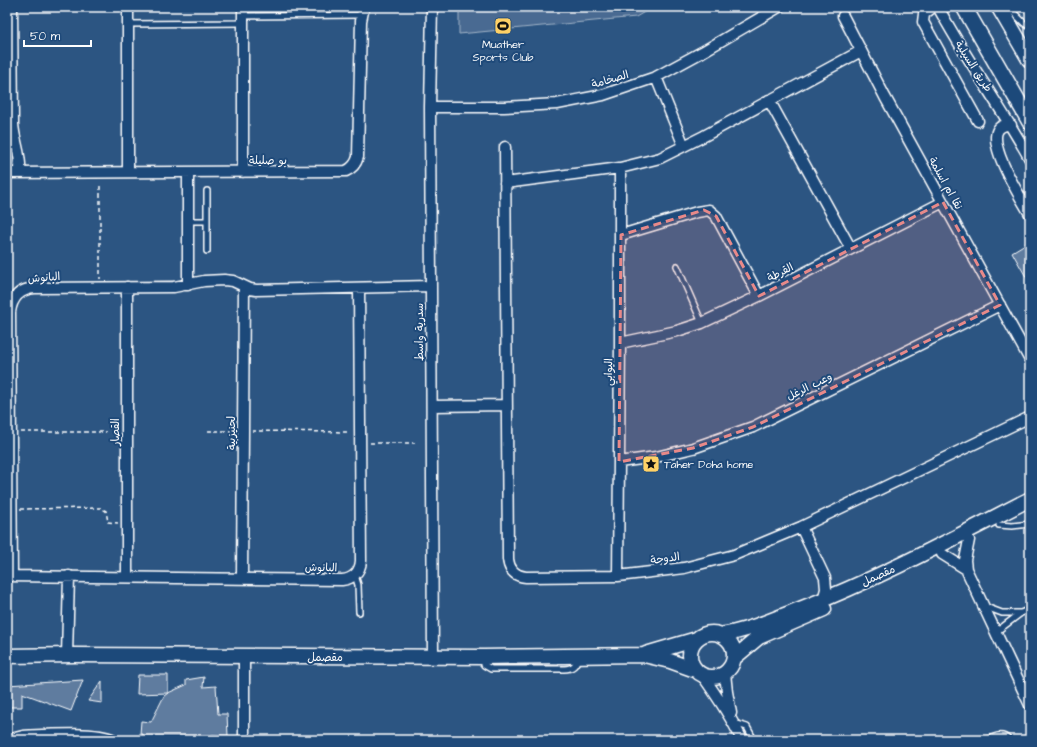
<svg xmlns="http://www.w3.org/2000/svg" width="1037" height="747" viewBox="0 0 1037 747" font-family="'Architects Daughter','Playpen Sans Arabic',sans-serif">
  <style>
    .green { fill: #486b92; stroke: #a4b5c8 }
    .building { fill: #5e7c9f; stroke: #fff }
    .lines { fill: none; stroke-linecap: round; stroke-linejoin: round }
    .lane-casing { stroke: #fff; stroke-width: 8 }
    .street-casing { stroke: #fff; stroke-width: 13 }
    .secondary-casing { stroke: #fff; stroke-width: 17 }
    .primary-casing { stroke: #fff; stroke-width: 18 }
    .path { stroke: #fff; stroke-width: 1.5; stroke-dasharray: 4 3; stroke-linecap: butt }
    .lane { stroke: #1f4a7a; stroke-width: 5 }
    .street { stroke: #1f4a7a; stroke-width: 10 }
    .secondary { stroke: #1f4a7a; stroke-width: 14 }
    .primary { stroke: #1f4a7a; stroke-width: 15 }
    .marked { fill: #e88989; fill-opacity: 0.2; stroke: #e88989; stroke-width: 3; stroke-dasharray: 8 5; stroke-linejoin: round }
    .labels { text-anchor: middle; stroke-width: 4; stroke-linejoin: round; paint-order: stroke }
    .poi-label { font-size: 11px; fill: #fff; stroke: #1f4a7a }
    .street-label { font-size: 11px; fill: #fff; stroke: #1f4a7a }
  </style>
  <rect width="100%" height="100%" fill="#2c5582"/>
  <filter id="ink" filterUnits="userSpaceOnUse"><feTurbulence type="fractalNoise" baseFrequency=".025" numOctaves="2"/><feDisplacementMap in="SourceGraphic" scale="8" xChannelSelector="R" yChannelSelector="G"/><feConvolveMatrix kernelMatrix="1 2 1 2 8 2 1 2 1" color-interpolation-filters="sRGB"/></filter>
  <g filter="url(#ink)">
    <!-- green -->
    <path class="green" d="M459 7H653L636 17 459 34Z"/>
    <!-- building -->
    <path class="building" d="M1030 241V284L1012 252Z
      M138 675H168V693L186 685V680L204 677 203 687 216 686 218 714H227L228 736 212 735 213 740H143V734H140L141 721 151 722 164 696 168 693 137 694Z
      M83 680 71 711 22 693V707H7V685Z
      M102 681V703L88 701Z"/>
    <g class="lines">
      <!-- lane casing -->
      <g class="lane-casing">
        <path id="lane" d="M1008 7 1024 23 1030 27
          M243 16 361 15
          M128 24 243 23
          M207 191V251
          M189 221H207
          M677 266 702 323
          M999 525 1012 526 1030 524
          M355 575 358 585 359 612
          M986 607 1002 613H1020
          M996 632 1021 613 1030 609
          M484 658V665L491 669H564C573 669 576 665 579 656
          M734 723 747 727 754 740
          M987 740C996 736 1002 733 1009 740"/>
      </g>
      <!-- street casing -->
      <g class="street-casing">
        <path id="street" d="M12 7 13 124C14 141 22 156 20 173
          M128 7V172
          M432 7 430 107 433 657
          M933 7 924 14 923 22 978 121
          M938 7C966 59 1001 107 1030 159
          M843 16 885 97 1030 360
          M656 77 684 146
          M769 100 851 249
          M430 107H504L557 104 603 95 656 77 702 52 779 7
          M1011 125C971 122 1023 201 1030 214
          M505 147 508 559C509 570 515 576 526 577L618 576 684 568 734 555 801 527 1030 417
          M243 172V7
          M7 173 346 171C353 168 356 164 358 157L361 21 364 7
          M188 173V285
          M505 183 620 168 660 158 704 136 861 51
          M621 235 697 212 709 210 716 216 759 296
          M127 287V577
          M620 343 677 331 702 323 759 296 943 202
          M432 406 507 405
          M619 462 656 457 693 448 753 427 1000 305
          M801 527 825 578 826 589 823 600
          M969 540 965 560 966 569 1030 705
          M942 554 966 569
          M7 576 342 580C353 579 360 572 361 561L359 288
          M12 576 10 312C12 297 20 289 35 288L174 287 204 281 224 280 233 281 250 289 256 290 431 286
          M618 576 620 343V168
          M242 578 244 287
          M67 656 69 576
          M725 673 727 692 731 713
          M702 675C717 696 731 717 742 740
          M12 740 15 738 23 736C44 735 97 731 114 740
          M244 740V656"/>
      </g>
      <!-- secondary casing -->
      <g class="secondary-casing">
        <path id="secondary" d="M690 655a22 22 0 1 1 44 0a22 22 0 1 1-44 0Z
          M720 635C748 631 774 619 800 609 880 578 954 538 1030 499
          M646 654 697 639
          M7 656 74 655 484 657 644 655 670 661 695 670
          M734 658 759 637 824 609"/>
      </g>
      <!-- primary casing -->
      <g class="primary-casing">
        <path id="primary" d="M964 7 1030 122
          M999 7 1030 60"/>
      </g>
      <!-- path -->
      <path class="path" d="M100 186V279
        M208 431H234
        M252 431 350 432
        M21 432H106
        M370 443H415
        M20 509 101 508 106 511 108 522 118 523"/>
      <!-- lane -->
      <use href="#lane" class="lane"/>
      <!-- street -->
      <use href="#street" class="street"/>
      <!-- secondary -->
      <use href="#secondary" class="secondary"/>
      <!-- primary -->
      <use href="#primary" class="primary"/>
    </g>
  </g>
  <!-- marked area -->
  <path class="marked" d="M943 202 1000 305 753 427 693 448 619 462 621 235 704 210 716 216 759 296Z"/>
  <!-- icons -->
  <defs>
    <g id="stadium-square" transform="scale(0.9)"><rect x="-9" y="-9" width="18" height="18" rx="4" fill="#ffd166" stroke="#1f4a7a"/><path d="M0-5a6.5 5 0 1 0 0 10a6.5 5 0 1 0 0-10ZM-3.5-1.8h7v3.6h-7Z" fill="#111"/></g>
    <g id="sight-square" transform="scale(0.9)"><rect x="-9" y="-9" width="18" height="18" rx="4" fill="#ffd166" stroke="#1f4a7a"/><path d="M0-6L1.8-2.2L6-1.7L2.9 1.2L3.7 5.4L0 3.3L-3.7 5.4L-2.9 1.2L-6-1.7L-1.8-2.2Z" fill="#111"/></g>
  </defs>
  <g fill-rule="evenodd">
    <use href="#stadium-square" x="503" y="26"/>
    <use href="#sight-square" x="651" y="464"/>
  </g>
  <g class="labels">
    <!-- poi labels -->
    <g class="poi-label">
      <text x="503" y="48">Muather<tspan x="503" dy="13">Sports Club</tspan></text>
      <text x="664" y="468" text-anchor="start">Taher Doha home</text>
    </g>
    <!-- street labels -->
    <g class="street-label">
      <text transform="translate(974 66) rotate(57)" y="4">طريق السيلية</text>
      <text transform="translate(610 79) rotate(-16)" y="4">الصخامة</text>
      <text x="268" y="164">بو صليلة</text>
      <text transform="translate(946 183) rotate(61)" y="4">نقا ام اسلمة</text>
      <text transform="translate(780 272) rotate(-27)" y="4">القرطة</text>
      <text transform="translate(44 277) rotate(-4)" y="4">البانوش</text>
      <text transform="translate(419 332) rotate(-90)" y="4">سدرية واسط</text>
      <text transform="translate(608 372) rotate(-89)" y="4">اليوابي</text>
      <text transform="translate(809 386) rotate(-26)" y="4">وعب الرغل</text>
      <text transform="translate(115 432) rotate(-90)" y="4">القصار</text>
      <text transform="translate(231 433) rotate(-90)" y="4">لحنيزبية</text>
      <text transform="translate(665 558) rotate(-8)" y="4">الدوحة</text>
      <text transform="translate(321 567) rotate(1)" y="4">البانوش</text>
      <text transform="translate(878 575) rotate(-24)" y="4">مقصمل</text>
      <text x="325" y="661">مقصمل</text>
    </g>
  </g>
  <!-- margin -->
  <rect width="1037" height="747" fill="none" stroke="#1f4a7a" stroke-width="24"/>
  <rect x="12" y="12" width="1013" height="723" fill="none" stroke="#fff" stroke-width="1.5" filter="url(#ink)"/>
  <!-- scale -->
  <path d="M24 40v6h67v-6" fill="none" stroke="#ffffff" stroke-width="2"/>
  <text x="30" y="40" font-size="12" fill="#ffffff" stroke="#1f4a7a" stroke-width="3" paint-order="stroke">50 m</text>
</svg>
